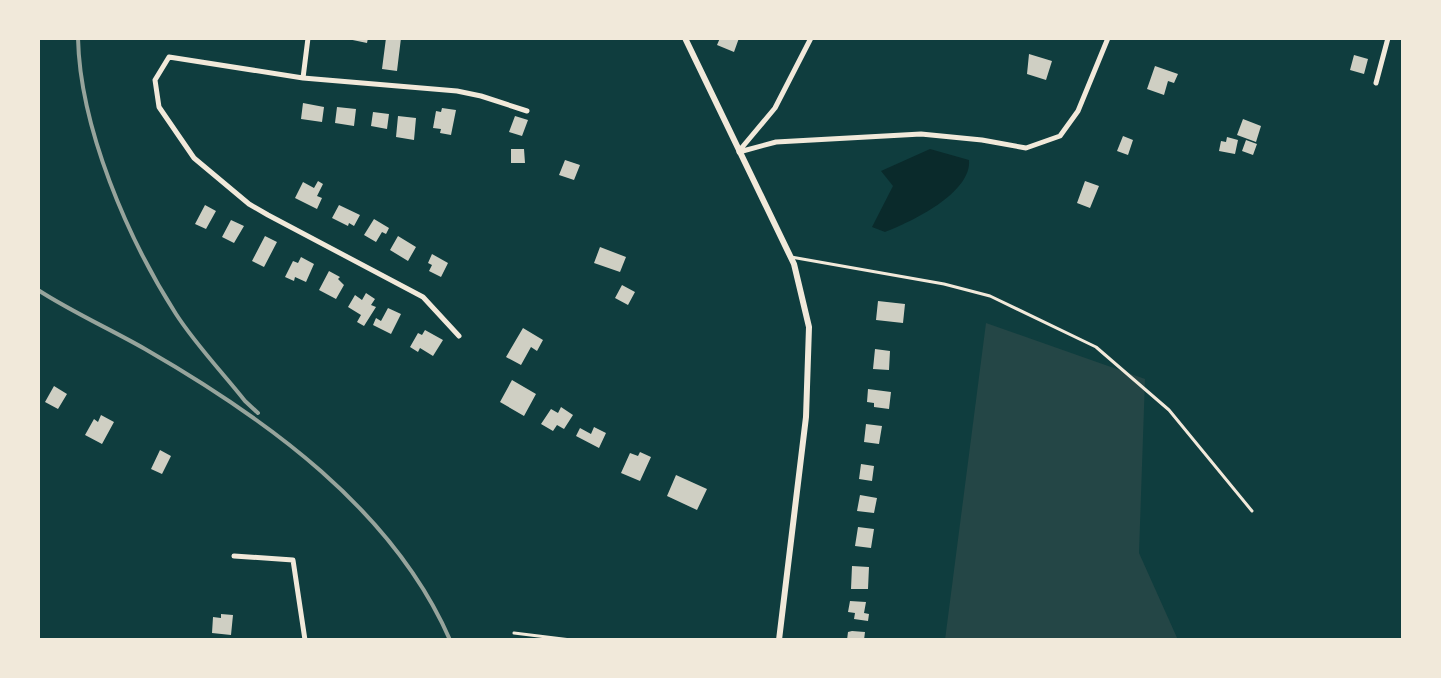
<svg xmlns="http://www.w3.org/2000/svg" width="1441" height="678" viewBox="0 0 1441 678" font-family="'Times New Roman',serif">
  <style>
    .green { fill: #244646 }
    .water { fill: #0a2a2b }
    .building { fill: #cfcfc3 }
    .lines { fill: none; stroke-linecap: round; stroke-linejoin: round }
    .service { stroke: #f1e9da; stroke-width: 3 }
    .minor { stroke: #f1e9da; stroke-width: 5 }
    .tertiary { stroke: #f1e9da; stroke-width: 6 }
    .rail { stroke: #97a49c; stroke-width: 4 }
  </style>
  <rect width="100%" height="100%" fill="#0f3d3e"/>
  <!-- green -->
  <path class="green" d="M986 323 1145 379 1139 553 1178 640H945Z"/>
  <!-- water -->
  <path class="water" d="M930 149 969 160C972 193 911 222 885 232L872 227 893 186 881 171Z"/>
  <!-- building -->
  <path class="building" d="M343 38H368L367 43Z
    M386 38H401L397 71 382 69Z
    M720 38H739L734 52 717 45Z
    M1029 54 1052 61 1046 80 1027 74Z
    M1354 55 1368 59 1364 74 1350 70Z
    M1155 66 1178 74 1174 83 1168 81 1164 95 1147 89Z
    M303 103 324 107 322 122 301 119Z
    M337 107 356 109 354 126 335 123Z
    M442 108 456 110 451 135 440 133 441 129 433 128 436 111 441 112Z
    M373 112 389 114 387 129 371 126Z
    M398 116 416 118 414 140 396 137Z
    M515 116 528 120 522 136 509 132Z
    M1243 119 1261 126 1256 142 1237 135Z
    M1123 136 1133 140 1128 155 1117 151Z
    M1227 137 1238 140 1235 154 1219 151 1221 141 1226 142Z
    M1246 140 1257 144 1253 155 1242 151Z
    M511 149H524L525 163H511Z
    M565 160 580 165 574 180 559 175Z
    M318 181 323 184 317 196 322 198 317 209 295 198 303 182 314 188Z
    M1085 181 1099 186 1090 208 1077 203Z
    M205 205 216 211 206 229 195 224Z
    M339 205 360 215 354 226 349 223 348 226 332 218Z
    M374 219 389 228 386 234 382 232 376 242 364 235Z
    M231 220 244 226 234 243 222 237Z
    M265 236 277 242 264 267 252 261Z
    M398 236 416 247 408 261 390 250Z
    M600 247 626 257 620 272 594 263Z
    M432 254 448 263 441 277 429 271 432 265 428 263Z
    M301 257 314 264 306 282 295 277 294 281 285 277 293 261 298 263Z
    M329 271 340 277 338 279 344 285 336 299 319 290Z
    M622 285 635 292 628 305 615 298Z
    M366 293 375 299 371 305 376 307 364 326 357 322 361 315 348 307 355 295 362 300Z
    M878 301 905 304 903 323 876 320Z
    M388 308 401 314 391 334 373 325 376 318 381 321Z
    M523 328 543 340 537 351 531 347 521 365 506 357Z
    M425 330 443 340 433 356 420 348 418 352 410 347 418 333 422 335Z
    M875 349 890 351 889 370 873 369Z
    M512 380 536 394 524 416 500 402Z
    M54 386 67 394 58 409 45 402Z
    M868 389 891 392 889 409 874 407V403L867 402Z
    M561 407 573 415 564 429 557 425 553 431 541 424 551 409 558 413Z
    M101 415 114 422 102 444 85 435 94 419 98 422Z
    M866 424 882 426 879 444 864 442Z
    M594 427 606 433 599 448 576 436 580 428 591 434Z
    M160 450 171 456 162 474 151 469Z
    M640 452 651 457 640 481 621 473 630 453 638 456Z
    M861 464 874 466 872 481 859 479Z
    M676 475 707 489 697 510 667 496Z
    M860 495 877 498 874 513 857 511Z
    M858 527 874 529 871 548 855 546Z
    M852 566 869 567 868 589H851Z
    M850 601 866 602 864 613 869 614 868 621 854 619 855 613 848 612Z
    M221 614 233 615 231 635 212 633 213 617 221 618Z
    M852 631 865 632 864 640H847L848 632Z"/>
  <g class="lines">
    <!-- service -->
    <path class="service" d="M791 257 944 284 990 296 1096 347 1169 410 1252 511
      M514 633 571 640"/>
    <!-- minor -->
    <path class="minor" d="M303 78 308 38
      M1376 83 1388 38
      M739 151 775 108 811 38
      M739 152 776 142 921 134 982 140 1026 148 1060 136 1078 111 1108 38
      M459 336 423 297 268 215 249 204 194 158 159 107 155 80 169 57 303 78 457 91 481 96 527 111
      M234 556 293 560 305 640"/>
    <!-- tertiary -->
    <path class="tertiary" d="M685 38 794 264 809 327 806 417 779 640"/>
    <!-- rail -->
    <path class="rail" d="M78 38C80 128 128 239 176 314 196 345 223 373 245 401L258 413
      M38 290C72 312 110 329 145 349 265 418 393 509 450 640"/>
  </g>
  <!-- border -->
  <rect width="1441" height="678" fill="none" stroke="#f1e9da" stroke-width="80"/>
</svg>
